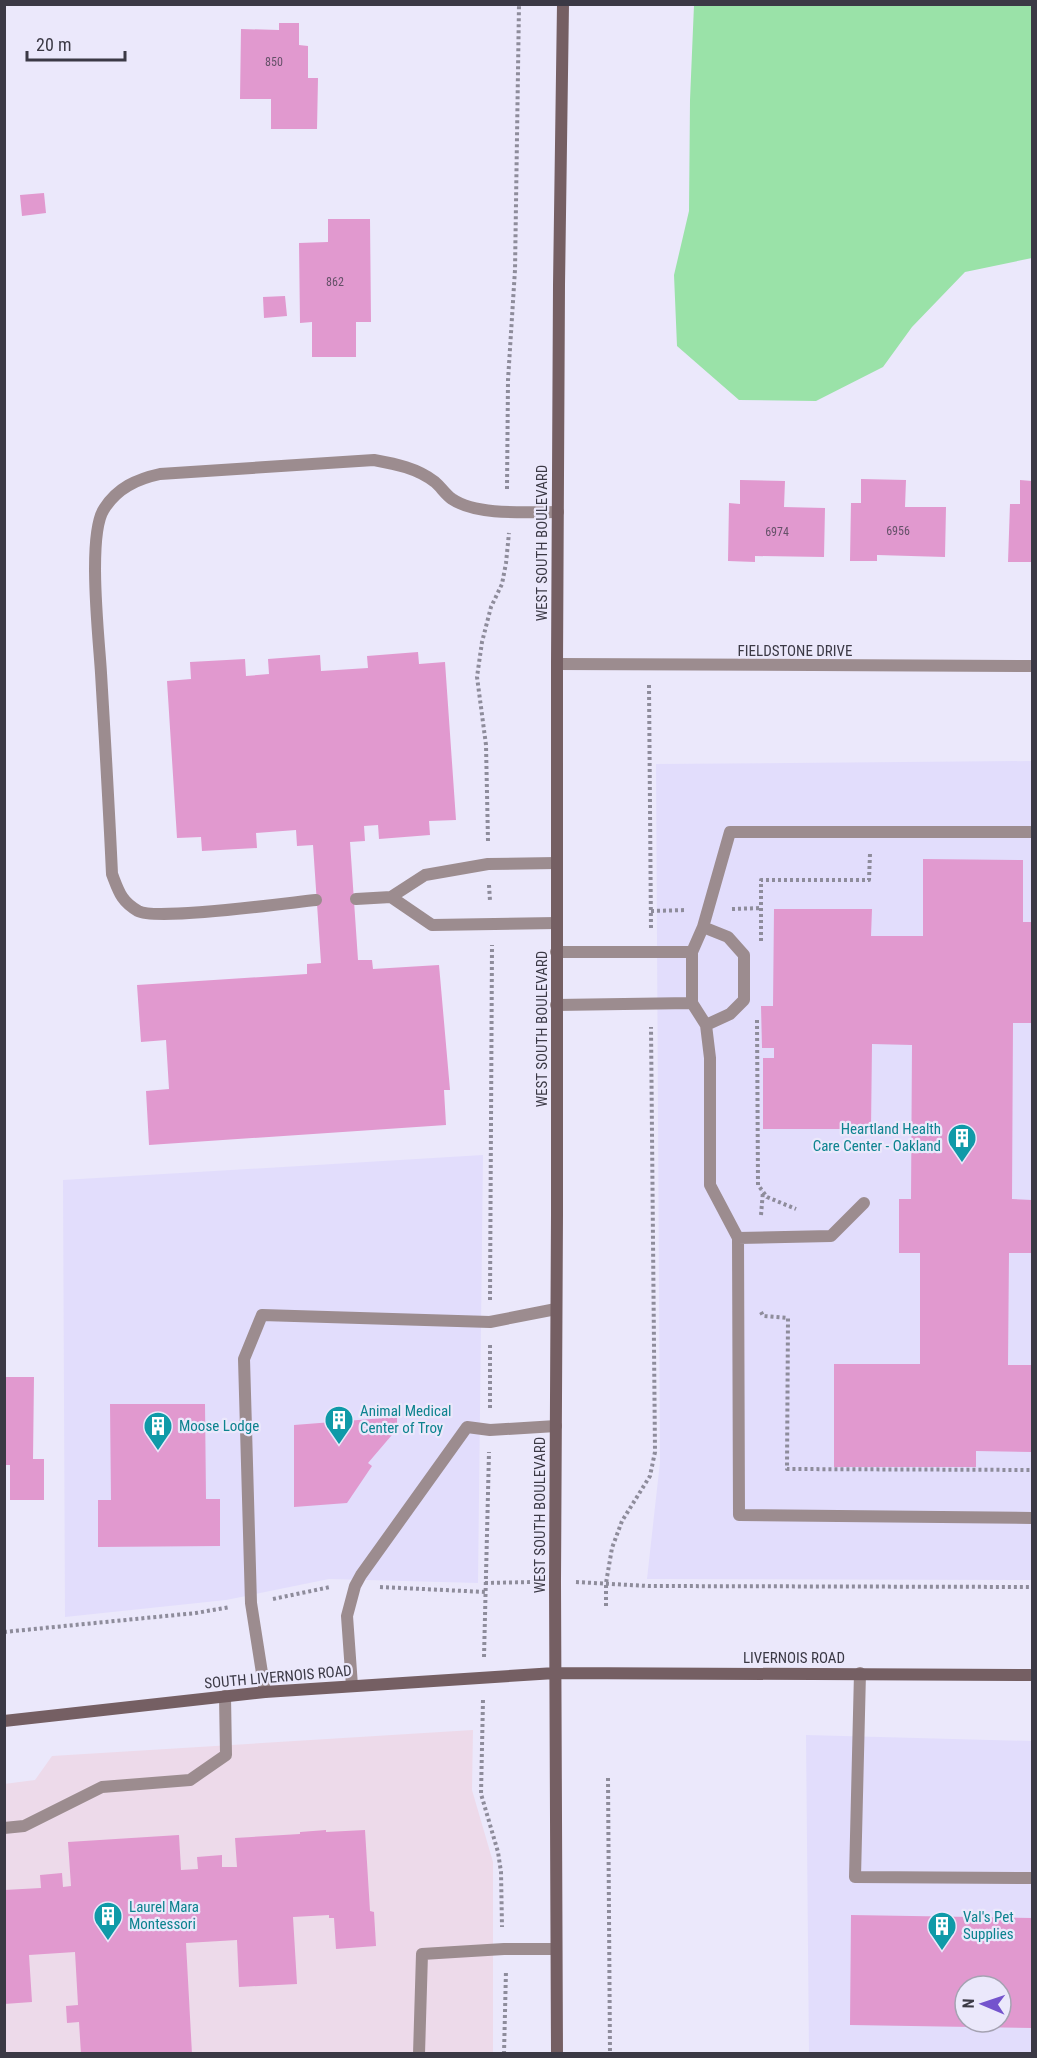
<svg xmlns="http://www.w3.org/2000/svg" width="1037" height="2058" viewBox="0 0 1037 2058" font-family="'Roboto Condensed',sans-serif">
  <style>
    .built { fill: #e2ddfc; fill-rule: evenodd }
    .education { fill: #eddaea }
    .green { fill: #9ae2a8 }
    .building { fill: #e199cf; fill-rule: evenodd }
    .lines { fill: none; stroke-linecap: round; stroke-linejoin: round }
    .path { stroke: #8e8c9b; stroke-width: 4; stroke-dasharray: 3 3; stroke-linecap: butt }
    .lane { stroke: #9c8c8f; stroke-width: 12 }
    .street { stroke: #9c8c8f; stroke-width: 12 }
    .secondary { stroke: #755f63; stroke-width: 12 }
    .labels { text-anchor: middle; stroke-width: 4.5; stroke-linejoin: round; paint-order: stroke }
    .number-label { font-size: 12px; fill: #645168 }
    .street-label { font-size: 15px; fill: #3b3945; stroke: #ebe8fb }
    .culture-label { font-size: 15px; fill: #0d838f; stroke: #ebe8fb; text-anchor: start }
  </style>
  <rect width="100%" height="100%" fill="#ebe8fb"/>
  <!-- built -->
  <path class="built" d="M1032 761V1580L647 1579 660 1462 656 764Z
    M483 1155 478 1583 329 1579 226 1600 65 1617 63 1180Z
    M806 1735 1032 1741V2053H809ZM965 1986H1001V2022H965Z"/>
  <!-- education -->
  <path class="education" d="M473 1730 472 1790 493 1862V2053H5L4 1784 35 1780 52 1756Z"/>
  <!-- green -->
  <path class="green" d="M694 5H1032V258L965 272 912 327 883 367 816 401 739 400 677 346 674 275 689 211 690 100Z"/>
  <!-- building -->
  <path class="building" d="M279 23H299V45L308 46V78H318L317 129H271V99H240L241 29 279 30Z
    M44 193 46 213 22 216 20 195Z
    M328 219H370L371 322H356V357H312V322L300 323 299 243 328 242Z
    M285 296 287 316 264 318 263 297Z
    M861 479 906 480 905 507H946L945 557 877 555V561H850L851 503H861Z
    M740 480 785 481 784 507 825 508 824 557 755 556V562L728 561 729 503 740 504Z
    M1020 480 1032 481V562H1008L1010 504H1020Z
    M418 652 419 664 445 662 456 820 429 821 430 835 379 839 378 825 364 826 365 841 350 842 358 960H372L373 969 439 965 450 1090H444L446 1125 149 1145 146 1091 169 1089 166 1040 141 1042 137 985 307 974V964L321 963 313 845 297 846 296 830 256 833 257 848 202 851 201 837 177 838 167 681 191 679 190 662 245 659 246 676 269 674 268 659 320 655 321 671 368 668 367 656Z
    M923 859 1023 860V922H1032V1023H1013L1012 1199 1032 1200V1253H1009L1008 1365H1032V1452L976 1451V1467H834V1364H920V1253H899V1199H911L912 1045 872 1044 871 1129H763V1058H774V1048H762L761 1006H773L774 909H872L871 936H923Z
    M4 1377H34L33 1459H44V1500H10V1465H4Z
    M110 1404H205L206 1499H220V1546L98 1547V1500H111Z
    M397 1417V1429L368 1463 372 1466 347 1503 294 1507V1425Z
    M326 1830V1832L365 1830 370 1911 374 1912 376 1946 336 1949 334 1918H329V1915L293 1917 297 1984 239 1987 237 1940 186 1943 192 2054H81L79 2022 67 2023 66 2006 78 2005 75 1952 29 1955 32 2002 4 2004V1890L41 1888 40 1875 62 1873 63 1887 71 1886 68 1842 179 1835 181 1870 198 1869 197 1857 222 1855V1867H237L235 1838 300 1834V1832Z
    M851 1915 1032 1918V2028L850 2025ZM965 1986H1001V2022H965Z"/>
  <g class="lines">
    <!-- path -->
    <path class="path" d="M507 489 508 380 515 270 519 4
      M649 685 651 929
      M488 841 486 745 477 677 482 642 491 607 502 584 506 563 509 533
      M489 885 490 901
      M732 909 761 908
      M651 911 686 910
      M761 941V880H869L870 854
      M757 1020 758 1185 767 1197 796 1209
      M761 1215 763 1191
      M490 1300 492 945
      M761 1312 763 1316 788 1318 787 1469 1032 1470
      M490 1408V1344
      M576 1582 648 1586 1032 1587
      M485 1583 533 1582
      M380 1587 486 1592
      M273 1599 330 1587
      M606 1606V1583L612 1548 622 1521 650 1476 655 1452 651 1027
      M4 1632 196 1613 230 1607
      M484 1657 489 1452
      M483 1700 481 1794 498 1852 501 1872 502 1927
      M608 1778 610 2054
      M504 2054 506 1970"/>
    <!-- lane -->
    <path class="lane" d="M1032 832H730L703 927 692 952V1003L706 1025 710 1058V1185L738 1238 739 1515 1032 1518
      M391 897 432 925 557 923
      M356 899 391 897 425 875 488 864 557 863
      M316 900C287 903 156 921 138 911 121 901 119 892 112 874 109 807 105 740 101 673 99 639 87 535 104 509 117 488 137 479 160 474L374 460C396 464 417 468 435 482 441 487 445 494 452 499 477 516 528 512 558 512
      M703 927 728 937 744 955V1000L730 1014 706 1025
      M556 952H692
      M556 1005 692 1003
      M738 1238 831 1236 864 1203
      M860 1673 855 1877 1032 1878
      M352 1686 347 1616 355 1586 361 1575 467 1427 490 1430 556 1426
      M265 1692 251 1603 244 1359 262 1315 490 1322 556 1309
      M4 1828 24 1826 102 1787 190 1780 226 1755 225 1696
      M419 2054 422 1954 504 1949H556"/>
    <!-- street -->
    <path class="street" d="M557 664 1032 666"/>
    <!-- secondary -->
    <path class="secondary" d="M4 1721 265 1692 555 1673 1032 1675
      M557 2054 555 1582 557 1215V664L559 285 563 4"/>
  </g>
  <!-- icons -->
  <defs>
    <g id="building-pin" transform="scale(1.5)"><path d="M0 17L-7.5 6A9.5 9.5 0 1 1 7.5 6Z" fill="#0f9aa8" stroke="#ebe8fb"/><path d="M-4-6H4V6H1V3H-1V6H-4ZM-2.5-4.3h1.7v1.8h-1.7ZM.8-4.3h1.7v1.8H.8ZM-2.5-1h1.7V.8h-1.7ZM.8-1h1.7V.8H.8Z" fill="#fff"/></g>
  </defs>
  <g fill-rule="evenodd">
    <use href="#building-pin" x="962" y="1138"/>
    <use href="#building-pin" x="339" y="1420"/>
    <use href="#building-pin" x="158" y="1426"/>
    <use href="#building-pin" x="108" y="1916"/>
    <use href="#building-pin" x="942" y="1926"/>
  </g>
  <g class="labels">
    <!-- number labels -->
    <g class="number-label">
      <text x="274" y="66">850</text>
      <text x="335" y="286">862</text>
      <text x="898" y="535">6956</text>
      <text x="777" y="536">6974</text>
    </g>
    <!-- street labels -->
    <g class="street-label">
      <text transform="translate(542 543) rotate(-90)" y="5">WEST SOUTH BOULEVARD</text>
      <text x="795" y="656">FIELDSTONE DRIVE</text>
      <text transform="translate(542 1029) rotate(-90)" y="5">WEST SOUTH BOULEVARD</text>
      <text transform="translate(540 1515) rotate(-90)" y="5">WEST SOUTH BOULEVARD</text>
      <text x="794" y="1663">LIVERNOIS ROAD</text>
      <text transform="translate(278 1677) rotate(-5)" y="5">SOUTH LIVERNOIS ROAD</text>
    </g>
    <!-- culture labels -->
    <g class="culture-label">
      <text x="941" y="1134" text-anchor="end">Heartland Health<tspan x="941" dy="17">Care Center - Oakland</tspan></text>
      <text x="360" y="1416">Animal Medical<tspan x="360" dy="17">Center of Troy</tspan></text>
      <text x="179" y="1431">Moose Lodge</text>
      <text x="129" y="1912">Laurel Mara<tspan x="129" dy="17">Montessori</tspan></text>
      <text x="963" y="1922">Val's Pet<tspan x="963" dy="17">Supplies</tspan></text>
    </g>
  </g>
  <!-- border -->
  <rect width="1037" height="2058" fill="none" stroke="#3b3945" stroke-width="12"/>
  <!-- north arrow -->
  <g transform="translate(983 2004) rotate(272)"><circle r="28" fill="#ebe8fb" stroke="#a5a2b2" stroke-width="1.5"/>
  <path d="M0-4.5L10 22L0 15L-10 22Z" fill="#7453cd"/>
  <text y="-9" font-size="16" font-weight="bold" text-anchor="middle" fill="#3b3945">N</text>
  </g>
  <!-- scale -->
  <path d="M27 51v9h98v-9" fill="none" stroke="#3b3945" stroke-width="3"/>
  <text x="36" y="51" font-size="18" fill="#3b3945" stroke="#ebe8fb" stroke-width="4.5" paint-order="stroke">20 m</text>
</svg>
